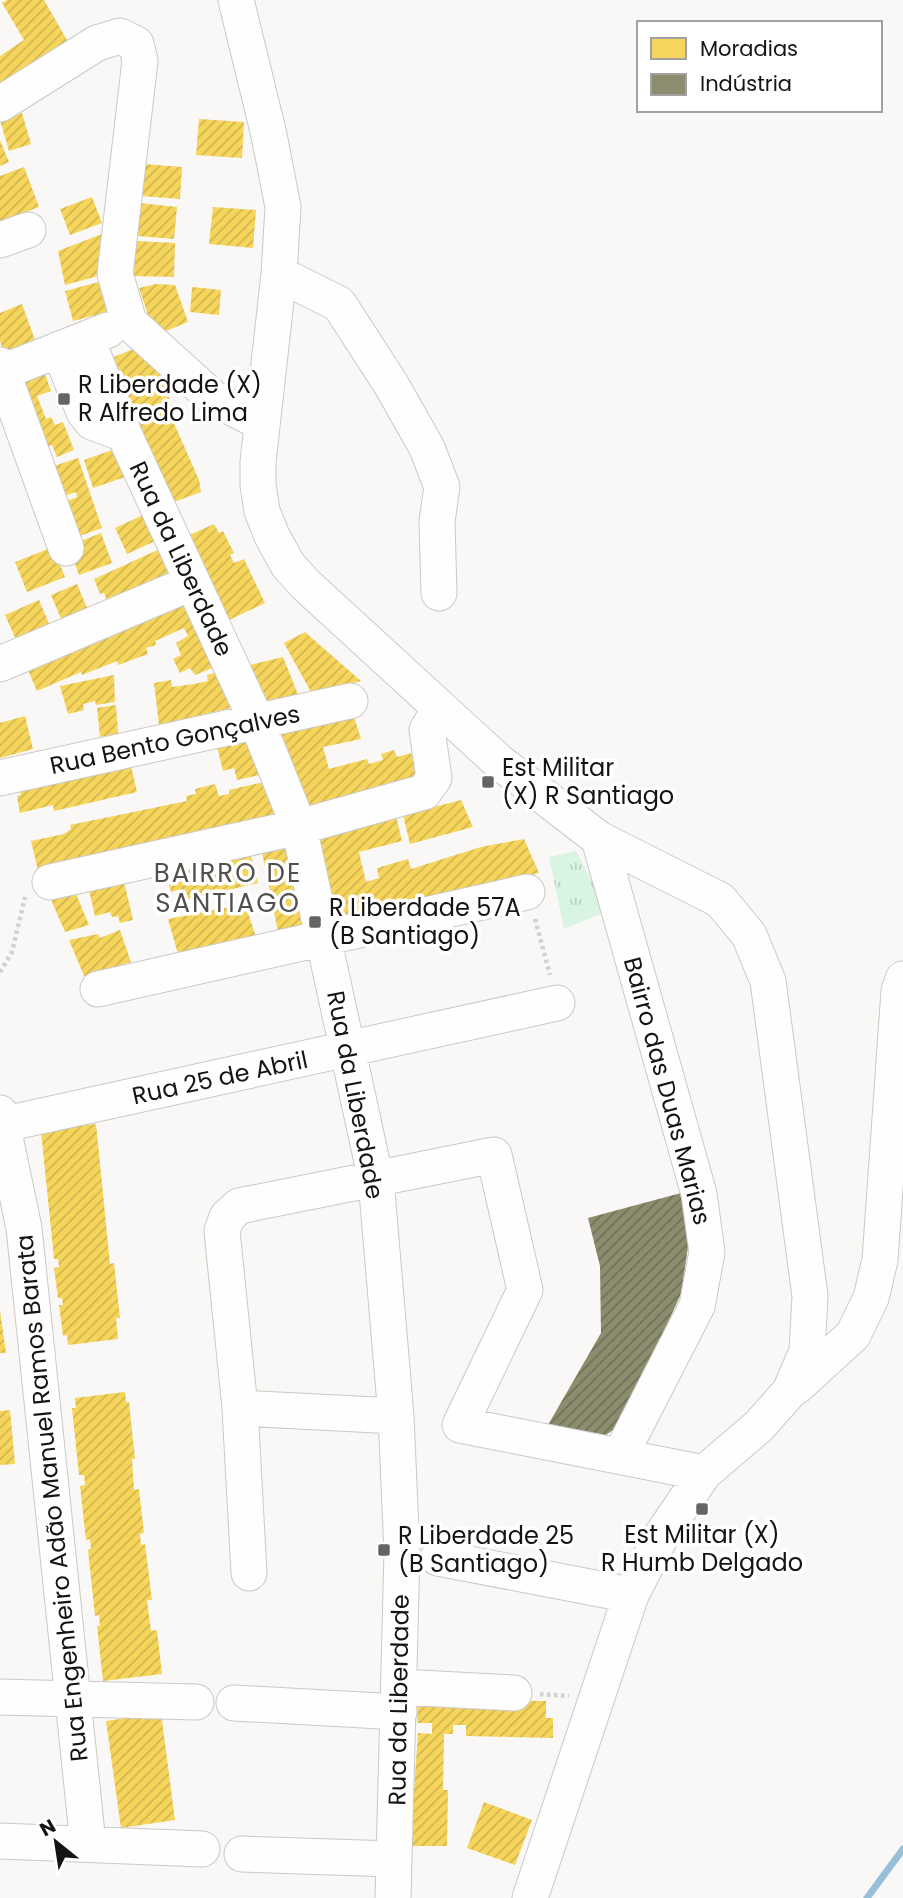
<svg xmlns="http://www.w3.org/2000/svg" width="903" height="1898" viewBox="0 0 903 1898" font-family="Poppins,sans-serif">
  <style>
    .park { fill: url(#park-tufts) }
    .homes { fill: url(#homes-hatch) }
    .industry { fill: url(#industry-hatch) }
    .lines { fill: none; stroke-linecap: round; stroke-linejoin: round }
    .stream { stroke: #97bfd8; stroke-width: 7 }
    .minor-casing { stroke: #cbc9c7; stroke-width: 37 }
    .path { stroke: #d1d1d1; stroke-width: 4.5; stroke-dasharray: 3.5 3.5; stroke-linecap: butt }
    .minor { stroke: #fefefe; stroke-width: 35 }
    .poi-dot { fill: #656462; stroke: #fff; stroke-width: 2.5 }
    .labels { text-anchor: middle; stroke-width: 7; stroke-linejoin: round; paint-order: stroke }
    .poi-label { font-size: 24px; fill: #151412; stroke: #fff; text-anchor: start }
    .street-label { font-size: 24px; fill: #151412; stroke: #fff }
    .neighbourhood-label { font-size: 26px; letter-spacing: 2px; fill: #52504c; stroke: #fff }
  </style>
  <defs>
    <pattern id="park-tufts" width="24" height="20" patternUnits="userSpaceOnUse" patternTransform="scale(1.75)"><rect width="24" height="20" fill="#d9f4e3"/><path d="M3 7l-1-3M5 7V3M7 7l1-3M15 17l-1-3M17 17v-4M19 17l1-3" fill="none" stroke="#b9d0c2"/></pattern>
    <pattern id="homes-hatch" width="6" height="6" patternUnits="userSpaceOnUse" patternTransform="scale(1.75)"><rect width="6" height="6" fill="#f6d55c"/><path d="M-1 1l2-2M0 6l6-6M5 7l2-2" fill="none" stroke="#d2b64f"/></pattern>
    <pattern id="industry-hatch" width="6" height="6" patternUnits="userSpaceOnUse" patternTransform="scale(1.75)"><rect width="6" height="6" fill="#8c8c6e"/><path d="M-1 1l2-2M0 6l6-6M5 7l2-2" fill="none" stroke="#717159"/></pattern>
  </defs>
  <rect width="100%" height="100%" fill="#faf8f6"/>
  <!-- park -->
  <path class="park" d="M576 851 607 911 564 929 549 857Z"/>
  <!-- homes -->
  <path class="homes" d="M7 0H44L71 47 0 93V56L24 40 2 3Z
    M22 113 31 144 9 151 0 120Z
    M199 119 244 122 242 158 196 155Z
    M0 140 9 162 0 166Z
    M144 164 182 167 180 199 141 196Z
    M24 167 39 207 0 222V176Z
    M92 197 102 223 70 235 60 209Z
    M140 203 177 207 174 239 137 236Z
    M213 207 256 210 253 248 209 244Z
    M102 234 98 276 65 285 58 251Z
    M136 241 175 243 174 277 134 276Z
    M99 282 107 312 73 321 65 291Z
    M156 284 175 285 188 322 166 331 148 315 139 288Z
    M192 287 221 290 219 315 190 312Z
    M22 304 35 340 4 352 0 341V313Z
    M138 347 157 364 177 420 173 421 199 480 201 492 171 503 114 357Z
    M42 365 51 391 37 396 46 419 51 417 55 425 63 422 74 450 57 457 52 445 39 449 16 375Z
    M115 449 125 477 93 488 84 460Z
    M78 458 102 528 74 538 62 503 77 497 76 492 58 498 48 468Z
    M145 514 157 540 127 554 115 528Z
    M214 524 219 533 223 531 234 553 230 555 234 563 244 559 265 603 229 620 187 536Z
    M101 533 112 563 79 575 74 561 81 559 76 543Z
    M53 547 65 577 27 592 15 562Z
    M162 548 175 577 108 603 104 593 100 594 94 579Z
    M77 584 88 610 62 621 51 595Z
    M188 599 215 667 195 675 190 668 180 673 173 659 181 655 176 643 188 636 184 628 155 641 156 645 146 648 148 654 118 665 117 661 82 675 81 672 37 691 24 661Z
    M39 600 51 628 17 642 5 615Z
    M305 632 361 681 312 694 284 643Z
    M283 657 299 697 269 704 250 665Z
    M222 671 231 708 159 725 154 683 171 680 172 687 194 684 208 681 207 675Z
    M114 675 115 702 96 705 95 701 83 704 84 710 68 714 60 686Z
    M116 705 118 734 100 737 97 708Z
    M352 710 361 739 323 747 329 769 367 759 369 764 383 760 381 754 394 750 397 757 411 753 419 781 307 809 278 729Z
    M25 716 33 749 0 758V723Z
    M252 736 264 774 237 780 234 768 223 771 216 743Z
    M129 757 137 792 54 811 53 805 20 813 17 796 21 795 18 783Z
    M268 781 277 816 38 870 31 841 64 834 71 829 70 825 187 801 186 796 196 794 195 789 215 784 219 796 229 794V790Z
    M461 800 473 827 410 844 403 815Z
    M396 816 402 841 359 852 366 882 379 878 377 868 408 859 411 869 481 847 524 839 539 873 336 923 317 836Z
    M279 843 280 850 291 847 310 924 278 932 261 847Z
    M249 848 258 883 180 901 178 890 171 892 165 869Z
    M123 877 133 920 120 923 118 916 112 917 110 912 95 916 87 882Z
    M74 889 89 925 65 932 49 895Z
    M245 904 257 940 178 954 168 919Z
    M120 930 131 962 84 976 69 940 98 934 100 938Z
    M77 1124V1126L96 1124 110 1264 114 1263 120 1318H116L118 1339 68 1345 67 1335 63 1336 59 1305H63L62 1298H58L54 1268 59 1267 58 1259H54L41 1131Z
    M0 1310 6 1353H0Z
    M125 1392 126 1402H129L135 1459H132L134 1490 139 1489 144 1533 140 1534 141 1545 145 1544 152 1600H147L151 1631 157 1630 162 1674 103 1681 97 1626H100L99 1615 95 1616 88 1550 91 1549 90 1539 86 1540 80 1486 85 1485 84 1475H79L72 1408H76L75 1398Z
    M10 1410 15 1464 0 1465V1411Z
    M418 1699 546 1701V1718H553V1738L466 1736V1725H453V1734H444L443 1790H448L447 1846H410L418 1733 432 1734V1723H417Z
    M161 1713 175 1820 121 1828 106 1721Z
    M484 1802 532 1820 515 1865 467 1848Z"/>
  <!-- industry -->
  <path class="industry" d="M681 1193 691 1227 681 1294 621 1424 606 1435 548 1425 601 1333 600 1266 588 1218Z"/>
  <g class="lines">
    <!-- stream -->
    <path class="stream" d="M867 1898 903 1849"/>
    <!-- minor casing -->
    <g class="minor-casing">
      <path id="minor" d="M236 0 269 135 283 207 279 274 258 462V485L262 511 272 536 288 565 305 584 498 761 599 839 720 900 749 935 768 981 810 1296 807 1351 790 1391 759 1426 704 1473 661 1536 631 1595 530 1898
        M0 104 97 43 120 36 136 44 140 61 115 274 129 322 213 398 262 423
        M0 240 28 230
        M279 274 339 304 392 386 427 448 442 487 437 521 439 593
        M87 339 124 434 257 722 299 827 376 1180 396 1416 402 1553 393 1898
        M59 349 84 412 92 422 124 434
        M0 365 66 548
        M0 373 108 330
        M0 664 191 583
        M0 778 350 701
        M599 839 699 1194 707 1252 697 1306 621 1454
        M50 882 299 827 424 792 434 778 427 730 440 709
        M98 989 527 892
        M0 1113 24 1228 88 1844
        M5 1124 557 1003
        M796 1387 853 1335 871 1298 880 1260 899 991 903 979
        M240 1408 396 1416
        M438 1558 631 1595
        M249 1573 240 1408 222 1231 227 1217 239 1206 494 1155 525 1290 460 1425 704 1473
        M400 1687 514 1693
        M0 1697 196 1702
        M234 1703 399 1712
        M0 1841 202 1849
        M242 1854 394 1859"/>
    </g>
    <!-- path -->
    <path class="path" d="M535 919 550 975
      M0 972 12 952 25 897
      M540 1694 569 1696"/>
    <!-- minor -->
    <use href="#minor" class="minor"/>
  </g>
  <!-- markers -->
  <g class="poi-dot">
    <rect x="57" y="392" width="14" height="14" rx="3.5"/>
    <rect x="481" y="775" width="14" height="14" rx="3.5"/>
    <rect x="308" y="915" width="14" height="14" rx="3.5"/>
    <rect x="695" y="1502" width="14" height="14" rx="3.5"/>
    <rect x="377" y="1543" width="14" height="14" rx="3.5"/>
  </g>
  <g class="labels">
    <!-- poi labels -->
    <g class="poi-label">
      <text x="78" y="393">R Liberdade (X)<tspan x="78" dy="28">R Alfredo Lima</tspan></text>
      <text x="502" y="776">Est Militar<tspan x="502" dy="28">(X) R Santiago</tspan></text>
      <text x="329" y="916">R Liberdade 57A<tspan x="329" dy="28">(B Santiago)</tspan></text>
      <text x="702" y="1543" text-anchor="middle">Est Militar (X)<tspan x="702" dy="28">R Humb Delgado</tspan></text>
      <text x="398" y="1544">R Liberdade 25<tspan x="398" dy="28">(B Santiago)</tspan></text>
    </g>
    <!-- street labels -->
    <g class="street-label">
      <text transform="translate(181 559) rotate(65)" y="8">Rua da Liberdade</text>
      <text transform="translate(175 740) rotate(-12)" y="8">Rua Bento Gonçalves</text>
      <text transform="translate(220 1078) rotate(-12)" y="8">Rua 25 de Abril</text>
      <text transform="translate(667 1091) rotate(75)" y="8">Bairro das Duas Marias</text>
      <text transform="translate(355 1095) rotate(79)" y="8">Rua da Liberdade</text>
      <text transform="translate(52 1498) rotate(-96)" y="8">Rua Engenheiro Adão Manuel Ramos Barata</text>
      <text transform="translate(399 1700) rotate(-89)" y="8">Rua da Liberdade</text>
    </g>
    <!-- neighbourhood labels -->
    <g class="neighbourhood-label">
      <text x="228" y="882">BAIRRO DE<tspan x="228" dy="30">SANTIAGO</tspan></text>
    </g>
  </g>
  <!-- legend -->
  <rect x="637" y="21" width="245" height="91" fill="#ffffff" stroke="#a1a1a0" stroke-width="2"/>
  <rect x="651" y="38" width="35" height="21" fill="#f6d55c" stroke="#a1a1a0" stroke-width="2"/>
  <text x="700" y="56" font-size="21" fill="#151412">Moradias</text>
  <rect x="651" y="74" width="35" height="21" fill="#8c8c6e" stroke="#a1a1a0" stroke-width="2"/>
  <text x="700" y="91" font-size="21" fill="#151412">Indústria</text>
  <!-- north arrow -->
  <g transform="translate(56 1842) rotate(330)" stroke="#ffffff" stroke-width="5" paint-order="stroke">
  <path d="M0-5L12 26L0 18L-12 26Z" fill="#151412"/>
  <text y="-10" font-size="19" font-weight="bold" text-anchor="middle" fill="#151412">N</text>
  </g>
</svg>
